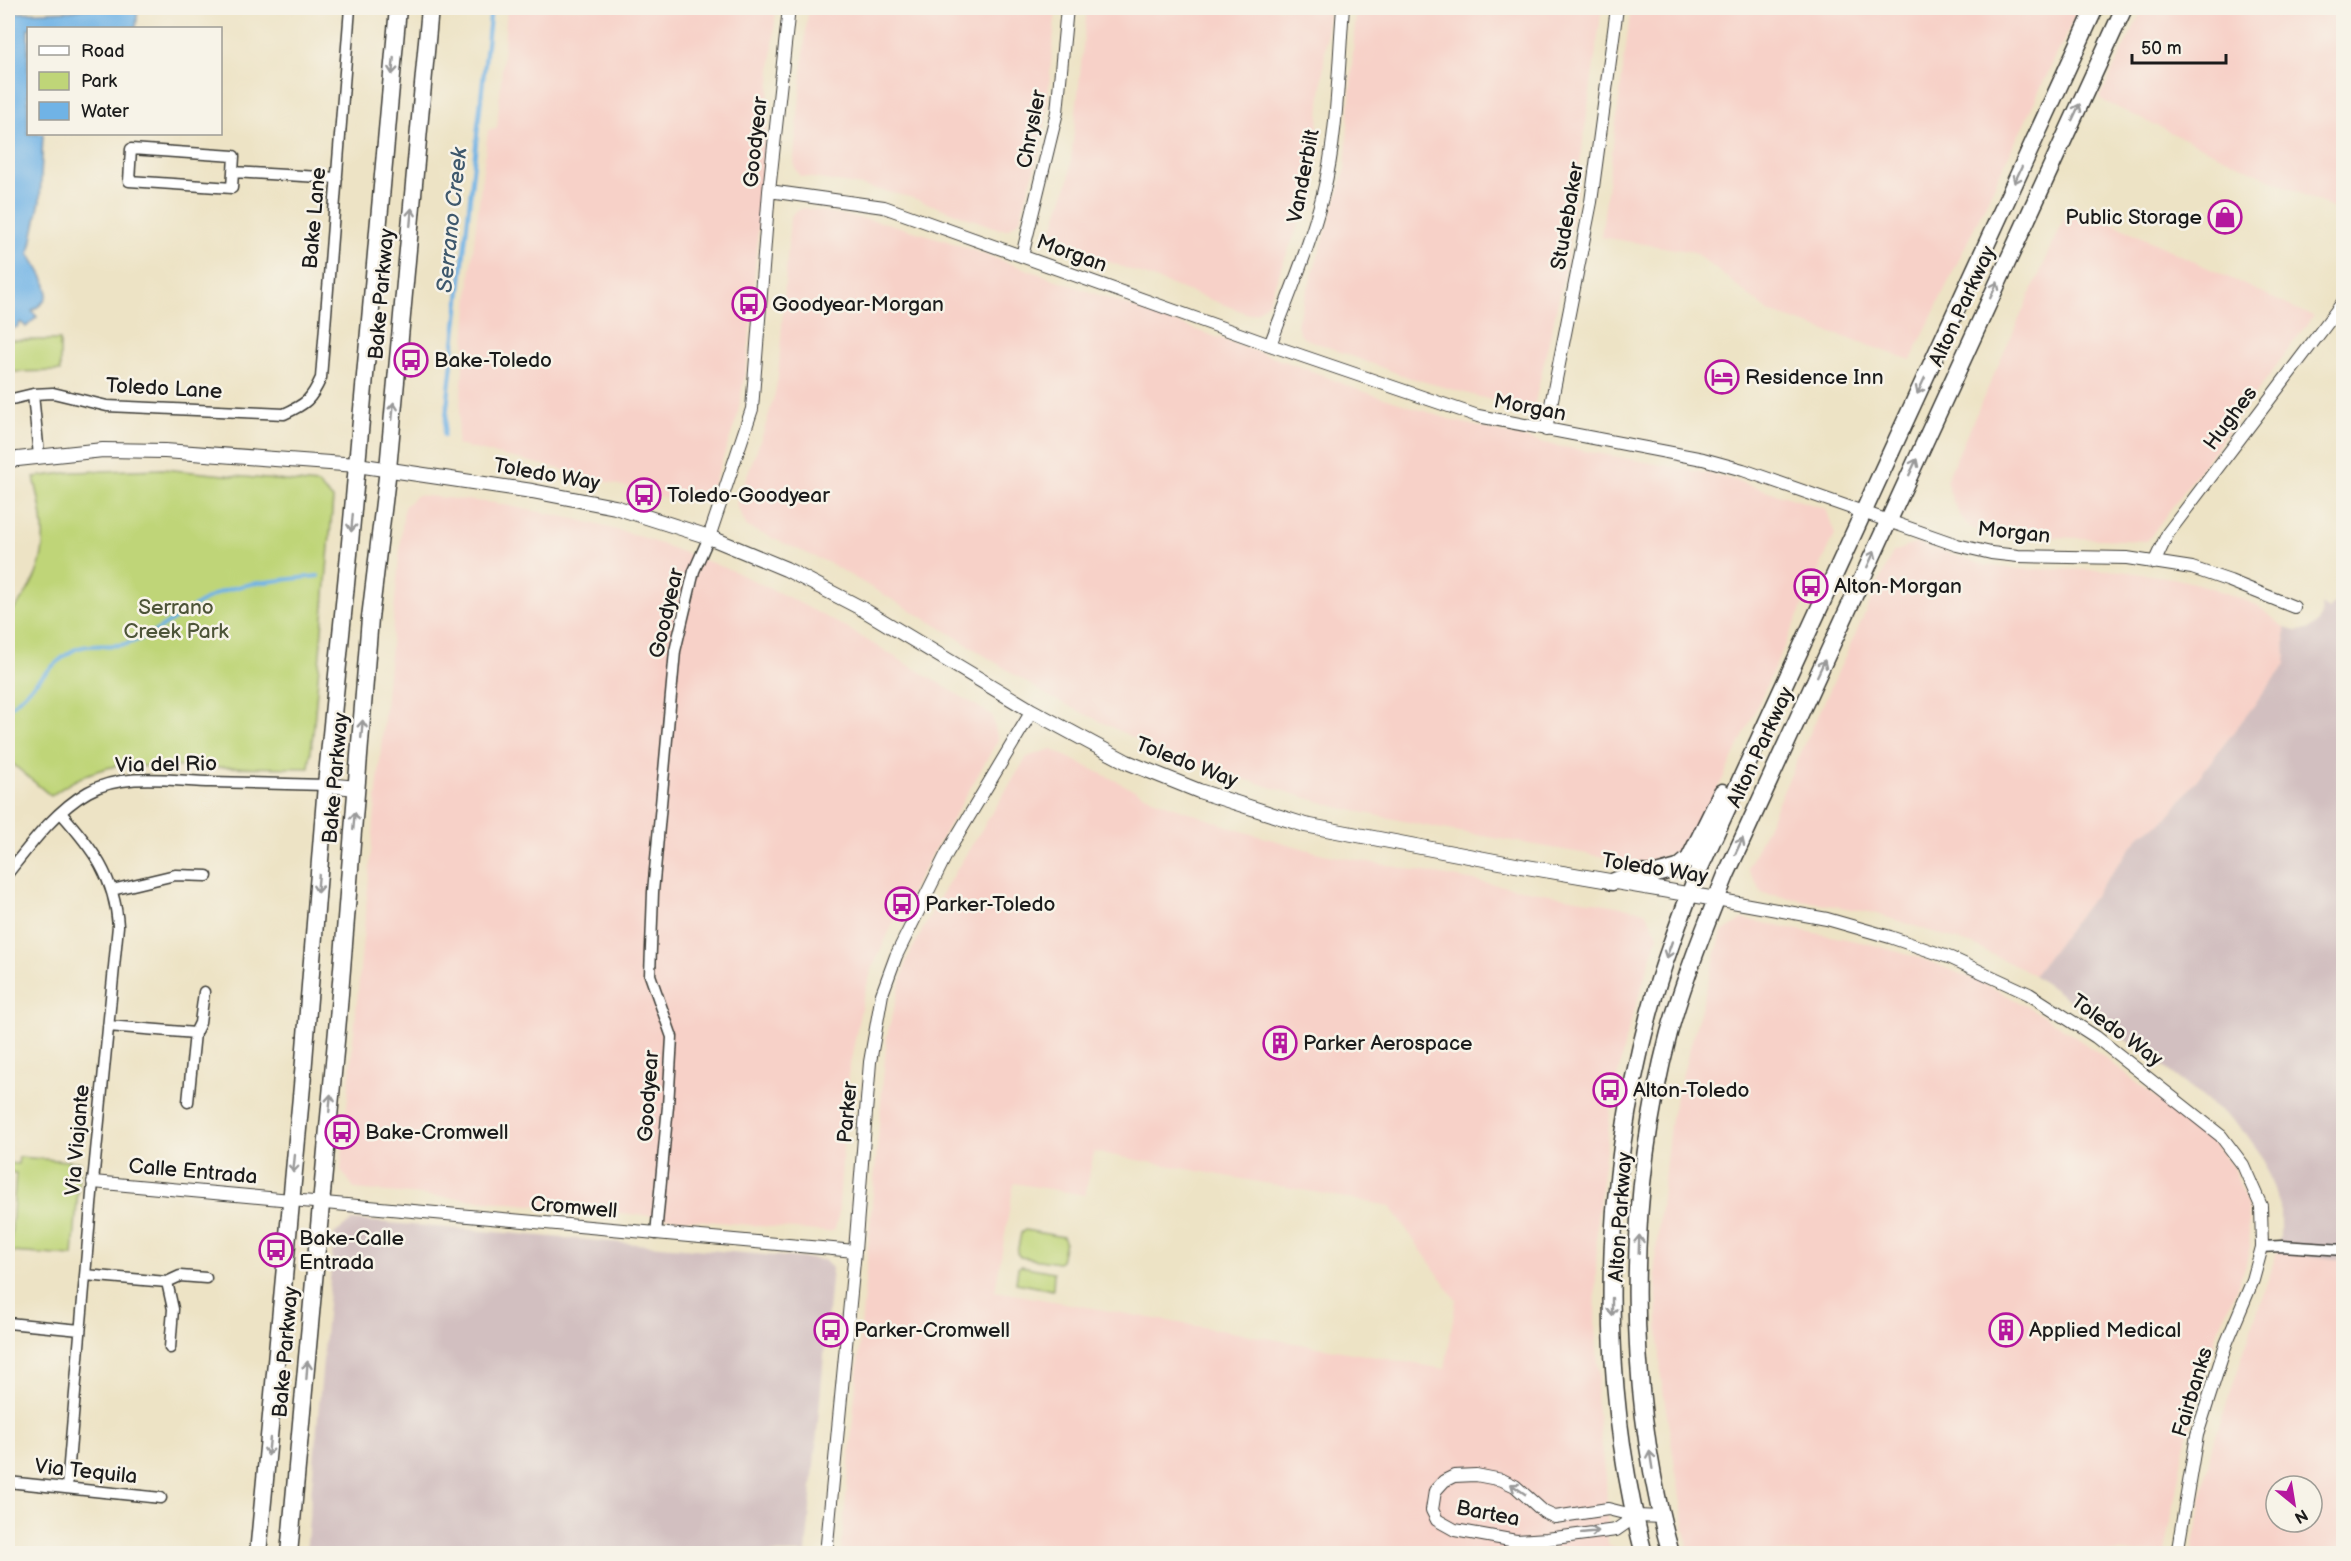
<svg xmlns="http://www.w3.org/2000/svg" width="2351" height="1561" viewBox="0 0 2351 1561" font-family="'Balsamiq Sans',sans-serif">
  <style>
    .built { fill: #f7d1c8; fill-rule: evenodd }
    .industrial { fill: #d2bfc0 }
    .green { fill: #bfd578; stroke: #6e784a; stroke-width: 1.5 }
    .water { fill: #70b3e6; stroke: #466881; stroke-width: 1.5 }
    .lines { fill: none; stroke-linecap: round; stroke-linejoin: round }
    .stream { stroke: #70b3e6; stroke-width: 4 }
    .minor-casing { stroke: #3b3a35; stroke-width: 13 }
    .tertiary-casing { stroke: #3b3a35; stroke-width: 14 }
    .secondary-casing { stroke: #3b3a35; stroke-width: 16 }
    .primary-casing { stroke: #3b3a35; stroke-width: 19 }
    .minor { stroke: #fff; stroke-width: 10 }
    .tertiary { stroke: #fff; stroke-width: 12 }
    .secondary { stroke: #fff; stroke-width: 14 }
    .primary { stroke: #fff; stroke-width: 16 }
    .oneway { stroke: #999 }
    .labels { text-anchor: middle; stroke-width: 5; stroke-linejoin: round; paint-order: stroke }
    .street-label { font-size: 21px; fill: #1c1c1c; stroke: #f7f3e8 }
    .poi-label { font-size: 21px; fill: #1c1c1c; stroke: #f7f3e8; text-anchor: start }
    .park-label { font-size: 21px; fill: #4d5438; stroke: #f7f3e8 }
    .water-label { font-size: 22px; font-style: italic; fill: #3e586d; stroke: #f7f3e8 }
  </style>
  <rect width="100%" height="100%" fill="#f7f3e8"/>
  <filter id="ink" filterUnits="userSpaceOnUse"><feTurbulence type="fractalNoise" baseFrequency=".0167" numOctaves="2"/><feDisplacementMap in="SourceGraphic" scale="12" xChannelSelector="R" yChannelSelector="G"/><feConvolveMatrix kernelMatrix="1 2 1 2 8 2 1 2 1" color-interpolation-filters="sRGB"/></filter>
  <filter id="wash" filterUnits="userSpaceOnUse"><feTurbulence type="fractalNoise" baseFrequency=".008" numOctaves="4" result="noise"/><feDisplacementMap in="SourceGraphic" scale="24" xChannelSelector="R" yChannelSelector="G"/><feGaussianBlur stdDeviation="1.35" result="paint"/><feColorMatrix in="noise" values="0 0 0 0 0 0 0 0 0 0 0 0 0 0 0 0 0 1.4 0 .05"/><feComposite in="paint" operator="in"/></filter>
  <g filter="url(#wash)">
    <rect width="100%" height="100%" fill="#ede3c5"/>
    <!-- built -->
    <path class="built" d="M507 8H776L748 356 737 418 710 494 686 503 548 466 457 445 471 267 488 130 497 128Z
      M808 8H1056L1046 119 1040 149 1020 220 1009 229H999L910 197 862 186 800 176 795 169 794 158Z
      M1087 8H1329L1313 179 1301 218 1268 302 1257 312 1249 314 1061 244 1064 235 1052 231 1069 179Z
      M1356 8H1602L1564 276 1534 406 1524 409 1407 377 1304 338 1299 332 1297 323 1345 171Z
      M1631 8H2079L1911 360 1770 312 1694 252 1601 237Z
      M2143 8H2343V213L2099 99Z
      M2071 204 2296 309 2313 316 2147 541 1986 534 1966 525 1953 502 1946 481Z
      M803 208 886 223 944 240 1317 373 1353 388 1455 421 1552 445 1717 475 1826 509 1835 534 1750 722 1691 845 1646 864 1442 829 1341 808 1177 759 1048 696 943 629 829 563 747 527 736 504 764 431 775 393 778 377 790 218 794 212Z
      M417 495 494 503 575 519 636 535 731 570 790 598 845 627 992 715 998 740 894 921 872 969 863 998 848 1075 838 1220 834 1230 829 1232 355 1189 341 1170 404 507Z
      M1917 543 1985 565 2014 569 2112 570 2173 578 2206 586 2257 605 2285 628 2286 664 2165 821 2141 834 2034 975 1973 945 1874 913 1762 893 1748 868 1893 552Z
      M1051 749 1155 800 1238 830 1323 854 1645 911 1658 935 1626 1037 1611 1108 1597 1220 1595 1330 1599 1373 1596 1397 1606 1478 1608 1544 1624 1553 841 1554 887 1035 907 959 945 888 1027 757ZM1094 1152 1390 1206 1456 1300 1445 1369 995 1291 1014 1183 1085 1195Z
      M1743 919 1866 943 1923 959 1986 984 2044 1016 2100 1054 2215 1144 2233 1167 2247 1203 2250 1246 2245 1268 2218 1330 2196 1400 2183 1452 2165 1553H1689L1661 1378 1655 1260 1671 1116 1722 932Z
      M2277 1252 2343 1260V1553H2192L2210 1454ZM2276 1486H2312V1522H2276Z"/>
    <!-- industrial -->
    <path class="industrial" d="M2343 591V1260L2277 1252 2280 1235V1206L2262 1156 2249 1138 2235 1122 2158 1063 2034 975 2141 834 2165 821 2286 664 2285 628 2295 631 2309 630 2318 622 2321 615 2322 605 2329 610Z
      M353 1220 824 1260 832 1268 806 1553H306L334 1234Z"/>
    <!-- green -->
    <path class="green" d="M8 340H60V371L8 372Z
      M163 469 318 484 333 499 314 725 309 768 116 766C91 771 72 780 51 796L8 760V616C51 570 48 535 34 477L73 472Z
      M19 1157 80 1162 73 1256 10 1252 16 1173 8 1172V1163L18 1164Z
      M1025 1230 1063 1237 1065 1241 1061 1261 1058 1263 1020 1257 1017 1253 1021 1233Z
      M1021 1266 1054 1272 1053 1290 1016 1283 1018 1268Z"/>
    <!-- water -->
    <path class="water" d="M91 8H138L136 28H28V134H43L40 201 29 254C36 266 54 288 44 301 41 305 36 308 32 311L37 317 26 327 21 322 17 327 8 331V13L71 11Z"/>
    <g class="lines">
      <!-- stream -->
      <path class="stream" d="M444 435 491 8
        M8 709C30 691 48 666 72 651 89 641 112 649 130 643 161 632 186 609 214 595 240 582 288 580 318 576"/>
    </g>
  </g>
  <g filter="url(#ink)">
    <g class="lines">
      <!-- minor casing -->
      <g class="minor-casing">
        <path id="minor" d="M233 172 232 188 129 181 131 149 234 156 233 172 337 178
          M33 394 39 456
          M8 400 33 394 53 393 107 406 284 414C306 404 311 400 321 378L350 8
          M61 813C92 848 115 877 118 926L93 1182 67 1487
          M8 873C31 844 56 810 88 792 124 772 171 781 211 782 249 783 287 784 326 785
          M112 890 175 875 207 876
          M108 1026 195 1033 188 1102
          M195 1033 200 1023 204 992
          M656 1234 668 1106 672 1037 650 975 653 892 675 651 694 571 709 537
          M2262 1247 2282 1246 2344 1250
          M85 1275 167 1282 173 1309 170 1348
          M167 1282 180 1276 206 1278
          M8 1323 80 1330
          M8 1482 161 1498"/>
      </g>
      <!-- tertiary casing -->
      <g class="tertiary-casing">
        <path id="tertiary" d="M769 191 884 207 1270 345 1478 416 1703 459 1743 470 1957 545 1991 553 2018 556 2127 558 2192 568 2230 581 2294 607
          M1022 256 1057 112 1067 8
          M1270 345C1289 295 1310 246 1323 194 1338 135 1338 68 1343 8
          M1546 430 1591 202 1617 8
          M709 537 752 409 769 191 789 8
          M2154 563 2168 533 2344 301
          M1716 899 1827 919 1890 937 1951 958 2029 994 2096 1037 2221 1136 2243 1165 2261 1206 2262 1247 2253 1280 2226 1344 2197 1435 2177 1554
          M93 1182 855 1251
          M1636 1516 1616 1530 1547 1539 1516 1541 1455 1530 1437 1520 1432 1510 1435 1491 1444 1481 1454 1476 1476 1475 1502 1480 1515 1486 1544 1512 1555 1517 1608 1509 1636 1516 1663 1517
          M826 1554 855 1251 870 1062 882 994 896 956 947 853 1032 711"/>
      </g>
      <!-- secondary casing -->
      <g class="secondary-casing">
        <path id="secondary" d="M8 460 103 450 165 451 357 465 532 491 615 507 709 537 786 569 859 607 1032 711 1091 743 1127 762 1199 791 1305 825 1521 866 1716 899
          M326 785 357 788"/>
      </g>
      <!-- primary casing -->
      <g class="primary-casing">
        <path id="primary" d="M1612 882 1635 873 1656 874 1678 868 1689 859 1722 792
          M258 1554 302 1086 326 785 349 554 398 8
          M289 1554 338 1019 370 618 388 469 430 8
          M1644 1554C1598 1378 1602 1189 1649 1014 1662 966 1680 919 1698 872L2095 8
          M1671 1554C1625 1390 1626 1197 1669 1033 1684 979 1705 927 1726 875L2124 8"/>
      </g>
      <!-- minor -->
      <use href="#minor" class="minor"/>
      <!-- tertiary -->
      <use href="#tertiary" class="tertiary"/>
      <!-- secondary -->
      <use href="#secondary" class="secondary"/>
      <!-- primary -->
      <use href="#primary" class="primary"/>
    </g>
    <!-- one-way arrows -->
    <defs><path id="oneway-shaft" d="M-6 0H5M1.5-3L5.5 0L1.5 3" fill="none" stroke-width="1.6" stroke-linecap="round" stroke-linejoin="round" transform="scale(1.5)"/></defs>
    <g class="oneway">
      <use href="#oneway-shaft" transform="translate(393 66) rotate(95)"/>
      <use href="#oneway-shaft" transform="translate(2076 112) rotate(-65)"/>
      <use href="#oneway-shaft" transform="translate(2018 175) rotate(115)"/>
      <use href="#oneway-shaft" transform="translate(411 217) rotate(-85)"/>
      <use href="#oneway-shaft" transform="translate(1994 290) rotate(-65)"/>
      <use href="#oneway-shaft" transform="translate(1921 386) rotate(115)"/>
      <use href="#oneway-shaft" transform="translate(393 411) rotate(-85)"/>
      <use href="#oneway-shaft" transform="translate(1913 467) rotate(-65)"/>
      <use href="#oneway-shaft" transform="translate(352 523) rotate(95)"/>
      <use href="#oneway-shaft" transform="translate(1871 559) rotate(-65)"/>
      <use href="#oneway-shaft" transform="translate(1821 668) rotate(-65)"/>
      <use href="#oneway-shaft" transform="translate(362 729) rotate(-85)"/>
      <use href="#oneway-shaft" transform="translate(354 821) rotate(-85)"/>
      <use href="#oneway-shaft" transform="translate(1739 846) rotate(-65)"/>
      <use href="#oneway-shaft" transform="translate(318 884) rotate(95)"/>
      <use href="#oneway-shaft" transform="translate(1669 950) rotate(109)"/>
      <use href="#oneway-shaft" transform="translate(330 1103) rotate(-85)"/>
      <use href="#oneway-shaft" transform="translate(294 1164) rotate(96)"/>
      <use href="#oneway-shaft" transform="translate(1639 1244) rotate(-88)"/>
      <use href="#oneway-shaft" transform="translate(1612 1307) rotate(90)"/>
      <use href="#oneway-shaft" transform="translate(307 1370) rotate(-86)"/>
      <use href="#oneway-shaft" transform="translate(269 1447) rotate(96)"/>
      <use href="#oneway-shaft" transform="translate(1651 1460) rotate(-99)"/>
      <use href="#oneway-shaft" transform="translate(1518 1489) rotate(-145)"/>
      <use href="#oneway-shaft" transform="translate(1590 1532) rotate(-6)"/>
    </g>
  </g>
  <!-- icons -->
  <defs>
    <g id="shop-ring" transform="scale(1.725)"><circle r="9.5" fill="#f7f3e8" stroke="#b5179e" stroke-width="1.5"/><path d="M-5-2.5h2.3a2.7 3.5 0 0 1 5.4 0H5L5.5 6h-11ZM-1.5-2.5h3a1.5 2.3 0 0 0-3 0Z" fill="#b5179e"/></g>
    <g id="bus-ring" transform="scale(1.725)"><circle r="9.5" fill="#f7f3e8" stroke="#b5179e" stroke-width="1.5"/><path d="M-5-6H5V4H4V6H2V4H-2V6H-4V4H-5ZM-3.5-4V0h7V-4ZM-3.5 1.2v1.5H-2V1.2ZM2 1.2v1.5H3.5V1.2Z" fill="#b5179e"/></g>
    <g id="hotel-ring" transform="scale(1.725)"><circle r="9.5" fill="#f7f3e8" stroke="#b5179e" stroke-width="1.5"/><path d="M-6-4.5h1.5V1H6V5H4.5V3h-9V5H-6ZM-4 0a1.8 1.8 0 1 1 3.6 0ZM.5 0V-2.5h3Q6-2.5 6 0Z" fill="#b5179e"/></g>
    <g id="building-ring" transform="scale(1.725)"><circle r="9.5" fill="#f7f3e8" stroke="#b5179e" stroke-width="1.5"/><path d="M-4-6H4V6H1V3H-1V6H-4ZM-2.5-4.3h1.7v1.8h-1.7ZM.8-4.3h1.7v1.8H.8ZM-2.5-1h1.7V.8h-1.7ZM.8-1h1.7V.8H.8Z" fill="#b5179e"/></g>
  </defs>
  <g fill-rule="evenodd">
    <use href="#shop-ring" x="2225" y="217"/>
    <use href="#bus-ring" x="749" y="304"/>
    <use href="#bus-ring" x="411" y="360"/>
    <use href="#hotel-ring" x="1722" y="377"/>
    <use href="#bus-ring" x="644" y="495"/>
    <use href="#bus-ring" x="1811" y="586"/>
    <use href="#bus-ring" x="902" y="904"/>
    <use href="#building-ring" x="1280" y="1043"/>
    <use href="#bus-ring" x="1610" y="1090"/>
    <use href="#bus-ring" x="342" y="1132"/>
    <use href="#bus-ring" x="276" y="1250"/>
    <use href="#bus-ring" x="831" y="1330"/>
    <use href="#building-ring" x="2006" y="1330"/>
  </g>
  <g class="labels">
    <!-- street labels -->
    <g class="street-label">
      <text transform="translate(1031 129) rotate(-79)" y="7">Chrysler</text>
      <text transform="translate(755 142) rotate(-84)" y="7">Goodyear</text>
      <text transform="translate(1303 176) rotate(-79)" y="7">Vanderbilt</text>
      <text transform="translate(1567 216) rotate(-80)" y="7">Studebaker</text>
      <text transform="translate(314 218) rotate(-85)" y="7">Bake Lane</text>
      <text transform="translate(1072 253) rotate(20)" y="7">Morgan</text>
      <text transform="translate(381 294) rotate(-85)" y="7">Bake Parkway</text>
      <text transform="translate(1962 306) rotate(-65)" y="7">Alton Parkway</text>
      <text transform="translate(164 388) rotate(3)" y="7">Toledo Lane</text>
      <text transform="translate(1530 407) rotate(11)" y="7">Morgan</text>
      <text transform="translate(2230 418) rotate(-53)" y="7">Hughes</text>
      <text transform="translate(547 474) rotate(10)" y="7">Toledo Way</text>
      <text transform="translate(2014 532) rotate(6)" y="7">Morgan</text>
      <text transform="translate(666 613) rotate(-77)" y="7">Goodyear</text>
      <text transform="translate(1760 747) rotate(-65)" y="7">Alton Parkway</text>
      <text transform="translate(1187 762) rotate(21)" y="7">Toledo Way</text>
      <text transform="translate(166 764) rotate(-1)" y="7">Via del Rio</text>
      <text transform="translate(335 778) rotate(-85)" y="7">Bake Parkway</text>
      <text transform="translate(1655 868) rotate(9)" y="7">Toledo Way</text>
      <text transform="translate(2117 1030) rotate(36)" y="7">Toledo Way</text>
      <text transform="translate(648 1096) rotate(-86)" y="7">Goodyear</text>
      <text transform="translate(847 1112) rotate(-85)" y="7">Parker</text>
      <text transform="translate(77 1140) rotate(-85)" y="7">Via Viajante</text>
      <text transform="translate(193 1171) rotate(5)" y="7">Calle Entrada</text>
      <text transform="translate(574 1207) rotate(5)" y="7">Cromwell</text>
      <text transform="translate(1620 1217) rotate(-86)" y="7">Alton Parkway</text>
      <text transform="translate(285 1352) rotate(-85)" y="7">Bake Parkway</text>
      <text transform="translate(2192 1392) rotate(-73)" y="7">Fairbanks</text>
      <text transform="translate(86 1471) rotate(6)" y="7">Via Tequila</text>
      <text transform="translate(1488 1513) rotate(11)" y="7">Bartea</text>
    </g>
    <!-- poi labels -->
    <g class="poi-label">
      <text x="2202" y="224" text-anchor="end">Public Storage</text>
      <text x="772" y="311">Goodyear-Morgan</text>
      <text x="434" y="367">Bake-Toledo</text>
      <text x="1745" y="384">Residence Inn</text>
      <text x="667" y="502">Toledo-Goodyear</text>
      <text x="1834" y="593">Alton-Morgan</text>
      <text x="925" y="911">Parker-Toledo</text>
      <text x="1303" y="1050">Parker Aerospace</text>
      <text x="1633" y="1097">Alton-Toledo</text>
      <text x="365" y="1139">Bake-Cromwell</text>
      <text x="299" y="1245">Bake-Calle<tspan x="299" dy="24">Entrada</tspan></text>
      <text x="854" y="1337">Parker-Cromwell</text>
      <text x="2029" y="1337">Applied Medical</text>
    </g>
    <!-- park labels -->
    <g class="park-label">
      <text x="176" y="614">Serrano<tspan x="176" dy="24">Creek Park</tspan></text>
    </g>
    <!-- water labels -->
    <g class="water-label">
      <text transform="translate(451 220) rotate(-84)" y="8">Serrano Creek</text>
    </g>
  </g>
  <!-- margin -->
  <rect width="2351" height="1561" fill="none" stroke="#f7f3e8" stroke-width="30"/>
  <!-- legend -->
  <rect x="27" y="27" width="195" height="108" fill="#f7f3e8" stroke="#9f9d96" stroke-width="1.5"/>
  <rect x="39" y="46" width="30" height="9" fill="#ffffff" stroke="#9f9d96" stroke-width="1.5"/>
  <text x="81" y="57" font-size="18" fill="#1c1c1c">Road</text>
  <rect x="39" y="72" width="30" height="18" fill="#bfd578" stroke="#9f9d96" stroke-width="1.5"/>
  <text x="81" y="87" font-size="18" fill="#1c1c1c">Park</text>
  <rect x="39" y="102" width="30" height="18" fill="#70b3e6" stroke="#9f9d96" stroke-width="1.5"/>
  <text x="81" y="117" font-size="18" fill="#1c1c1c">Water</text>
  <!-- north arrow -->
  <g transform="translate(2294 1504) rotate(150)"><circle r="28" fill="#f7f3e8" stroke="#9f9d96" stroke-width="1.5"/>
  <path d="M0-4.5L10 22L0 15L-10 22Z" fill="#b5179e"/>
  <text y="-9" font-size="16" font-weight="bold" text-anchor="middle" fill="#1c1c1c">N</text>
  </g>
  <!-- scale -->
  <path d="M2132 54v9h94v-9" fill="none" stroke="#1c1c1c" stroke-width="3"/>
  <text x="2141" y="54" font-size="18" fill="#1c1c1c" stroke="#f7f3e8" stroke-width="4.5" paint-order="stroke">50 m</text>
</svg>
